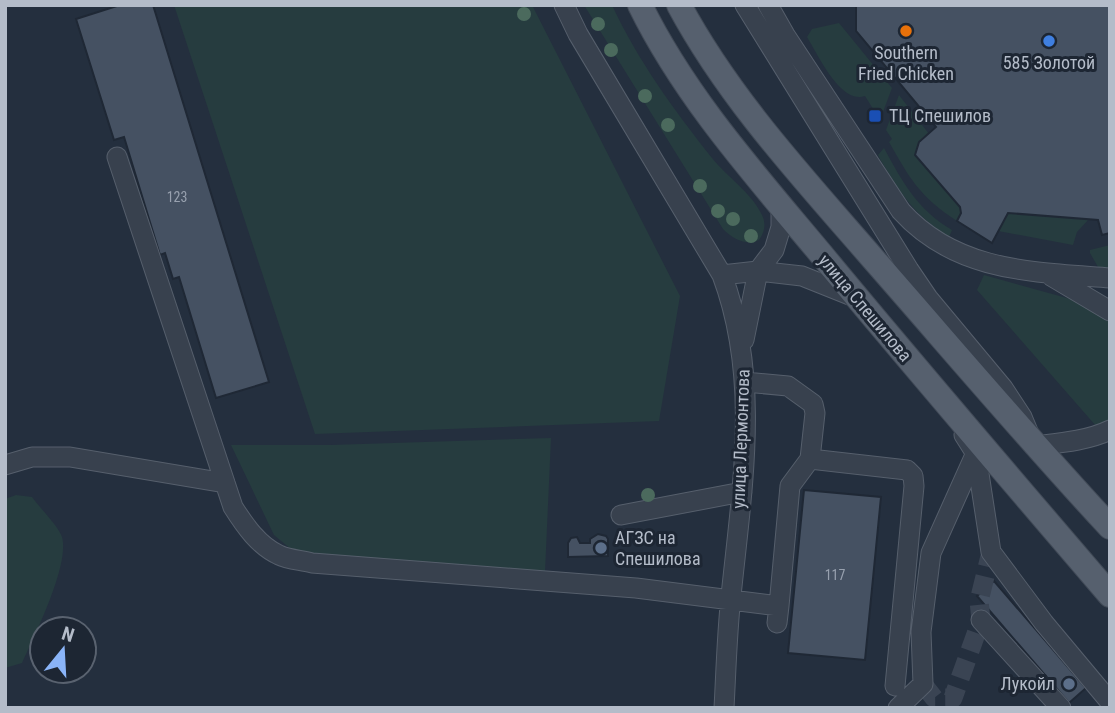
<svg xmlns="http://www.w3.org/2000/svg" width="1115" height="713" viewBox="0 0 1115 713" font-family="'Roboto Condensed',sans-serif">
  <style>
    .green { fill: #263c3f }
    .building { fill: #455162; stroke: #1f2835; stroke-width: 2 }
    .lines { fill: none; stroke-linecap: round; stroke-linejoin: round }
    .minor-tunnel { stroke: #3a4453; stroke-width: 19; stroke-dasharray: 19 10; stroke-linecap: butt }
    .minor-casing { stroke: #565f6c; stroke-width: 21 }
    .major-casing { stroke: #414a57; stroke-width: 26 }
    .minor { stroke: #38414e; stroke-width: 19 }
    .major { stroke: #56606e; stroke-width: 24 }
    .tree { fill: #4b6a5d }
    .food-dot { fill: #e8710a; stroke: #1d2633; stroke-width: 2.5 }
    .shop-dot { fill: #3f7fe0; stroke: #1d2633; stroke-width: 2.5 }
    .transit-dot { fill: #1a4fb4; stroke: #1d2633; stroke-width: 2.5 }
    .service-dot { fill: #5c6f8a; stroke: #1d2633; stroke-width: 2.5 }
    .labels { text-anchor: middle; stroke-width: 6; stroke-linejoin: round; paint-order: stroke }
    .number-label { font-size: 14px; fill: #98a1af }
    .poi-label { font-size: 18px; fill: #b4bcc9; stroke: #1d2633 }
    .street-label { font-size: 18px; fill: #b4bcc9; stroke: #1d2633 }
  </style>
  <rect width="100%" height="100%" fill="#242f3e"/>
  <!-- green -->
  <path class="green" d="M174 5H532L680 296 659 421 315 434Z
    M584 5H612C638 61 674 110 712 158 727 177 751 192 762 215 766 223 765 232 759 240 746 246 733 239 723 229Z
    M839 23 892 88 880 120 865 96C841 105 818 55 807 37L812 29Z
    M899 95 929 134 919 143 915 155 960 207 961 213 957 221C920 197 910 179 889 142L892 139 886 130Z
    M884 148C903 183 917 209 952 230L949 237C913 214 901 194 880 159L878 155Z
    M1008 213 1089 219 1077 232 1073 245 998 231Z
    M1110 245V270L1098 267 1090 253V250Z
    M984 275 1074 300 1110 319V424L1096 426 977 290Z
    M551 438 545 572 332 556 292 550 274 535 231 445H331Z
    M16 495 32 497C39 507 59 527 62 537 70 565 34 636 22 663L5 668V499Z"/>
  <!-- building -->
  <path class="building" d="M120 5H153L269 382 216 398 179 277 173 279 165 253 160 255 124 137 114 140 76 19Z
    M856 5H1110V233L1102 235 1098 220 1008 213 992 243 957 221 961 213 960 207 915 155 919 142 936 127 856 31Z
    M804 490 881 497 865 660 788 653Z
    M598 534 606 536 608 539V556L568 557V543L571 538 577 537 580 543H590V539Z
    M994 581 1086 688 1069 703 977 596Z"/>
  <g class="lines">
    <!-- minor-tunnel -->
    <path class="minor-tunnel" d="M923 684 934 698H953L981 620 979 601 991 552"/>
    <!-- minor casing -->
    <g class="minor-casing">
      <path id="minor" d="M564 5 578 34 722 275C761 379 742 488 731 596 727 633 726 671 724 708
        M745 5 909 270 928 298 1003 388 1022 417 1034 446C1059 443 1087 441 1110 430
        M768 5 785 35 901 211C956 272 1033 272 1110 278
        M117 157 233 507C245 526 259 546 279 555 289 560 302 560 312 563L636 588 779 606 777 623
        M722 275 758 271 802 276 857 298
        M1051 276 1110 311
        M744 340 758 271 774 250 781 227V207
        M745 382 788 386 813 404 815 413 810 459
        M964 435 976 454 991 552 1044 623 1110 702
        M5 465 32 457H70L225 483
        M621 515 742 492
        M779 606 790 486 810 459 907 470 913 476 914 486 895 686
        M981 620 1061 708
        M898 708 923 684 921 632 931 553 975 455"/>
    </g>
    <!-- major casing -->
    <g class="major-casing">
      <path id="major" d="M640 5C685 97 756 176 821 254 916 369 1013 482 1110 595
        M679 5C730 100 805 180 875 261 953 350 1029 440 1110 527"/>
    </g>
    <!-- minor -->
    <use href="#minor" class="minor"/>
    <!-- major -->
    <use href="#major" class="major"/>
  </g>
  <!-- trees -->
  <g class="tree">
    <circle cx="524" cy="14" r="7"/>
    <circle cx="598" cy="24" r="7"/>
    <circle cx="611" cy="50" r="7"/>
    <circle cx="645" cy="96" r="7"/>
    <circle cx="668" cy="125" r="7"/>
    <circle cx="700" cy="186" r="7"/>
    <circle cx="718" cy="211" r="7"/>
    <circle cx="733" cy="219" r="7"/>
    <circle cx="751" cy="236" r="7"/>
    <circle cx="648" cy="495" r="7"/>
  </g>
  <!-- markers -->
  <circle class="food-dot" cx="906" cy="31" r="7"/>
  <circle class="shop-dot" cx="1049" cy="41" r="7"/>
  <rect class="transit-dot" x="868" y="109" width="14" height="14" rx="3.5"/>
  <g class="service-dot">
    <circle cx="601" cy="548" r="7"/>
    <circle cx="1069" cy="684" r="7"/>
  </g>
  <g class="labels">
    <!-- number labels -->
    <g class="number-label">
      <text x="177" y="202">123</text>
      <text x="835" y="580">117</text>
    </g>
    <!-- poi labels -->
    <g class="poi-label">
      <text x="906" y="59">Southern<tspan x="906" dy="21">Fried Chicken</tspan></text>
      <text x="1049" y="69">585 Золотой</text>
      <text x="889" y="122" text-anchor="start">ТЦ Спешилов</text>
      <text x="615" y="544" text-anchor="start">АГЗС на<tspan x="615" dy="21">Спешилова</tspan></text>
      <text x="1055" y="690" text-anchor="end">Лукойл</text>
    </g>
    <!-- street labels -->
    <g class="street-label">
      <text transform="translate(865 308) rotate(50)" y="6">улица Спешилова</text>
      <text transform="translate(741 439) rotate(-88)" y="6">улица Лермонтова</text>
    </g>
  </g>
  <!-- border -->
  <rect width="1115" height="713" fill="none" stroke="#b4bcc9" stroke-width="14"/>
  <!-- north arrow -->
  <g transform="translate(63 650) rotate(18)"><circle r="33" fill="#1d2633" stroke="#59626f" stroke-width="2"/>
  <path d="M0-5L12 26L0 18L-12 26Z" fill="#8ab4f8"/>
  <text y="-10" font-size="19" font-weight="bold" text-anchor="middle" fill="#b4bcc9">N</text>
  </g>
</svg>
